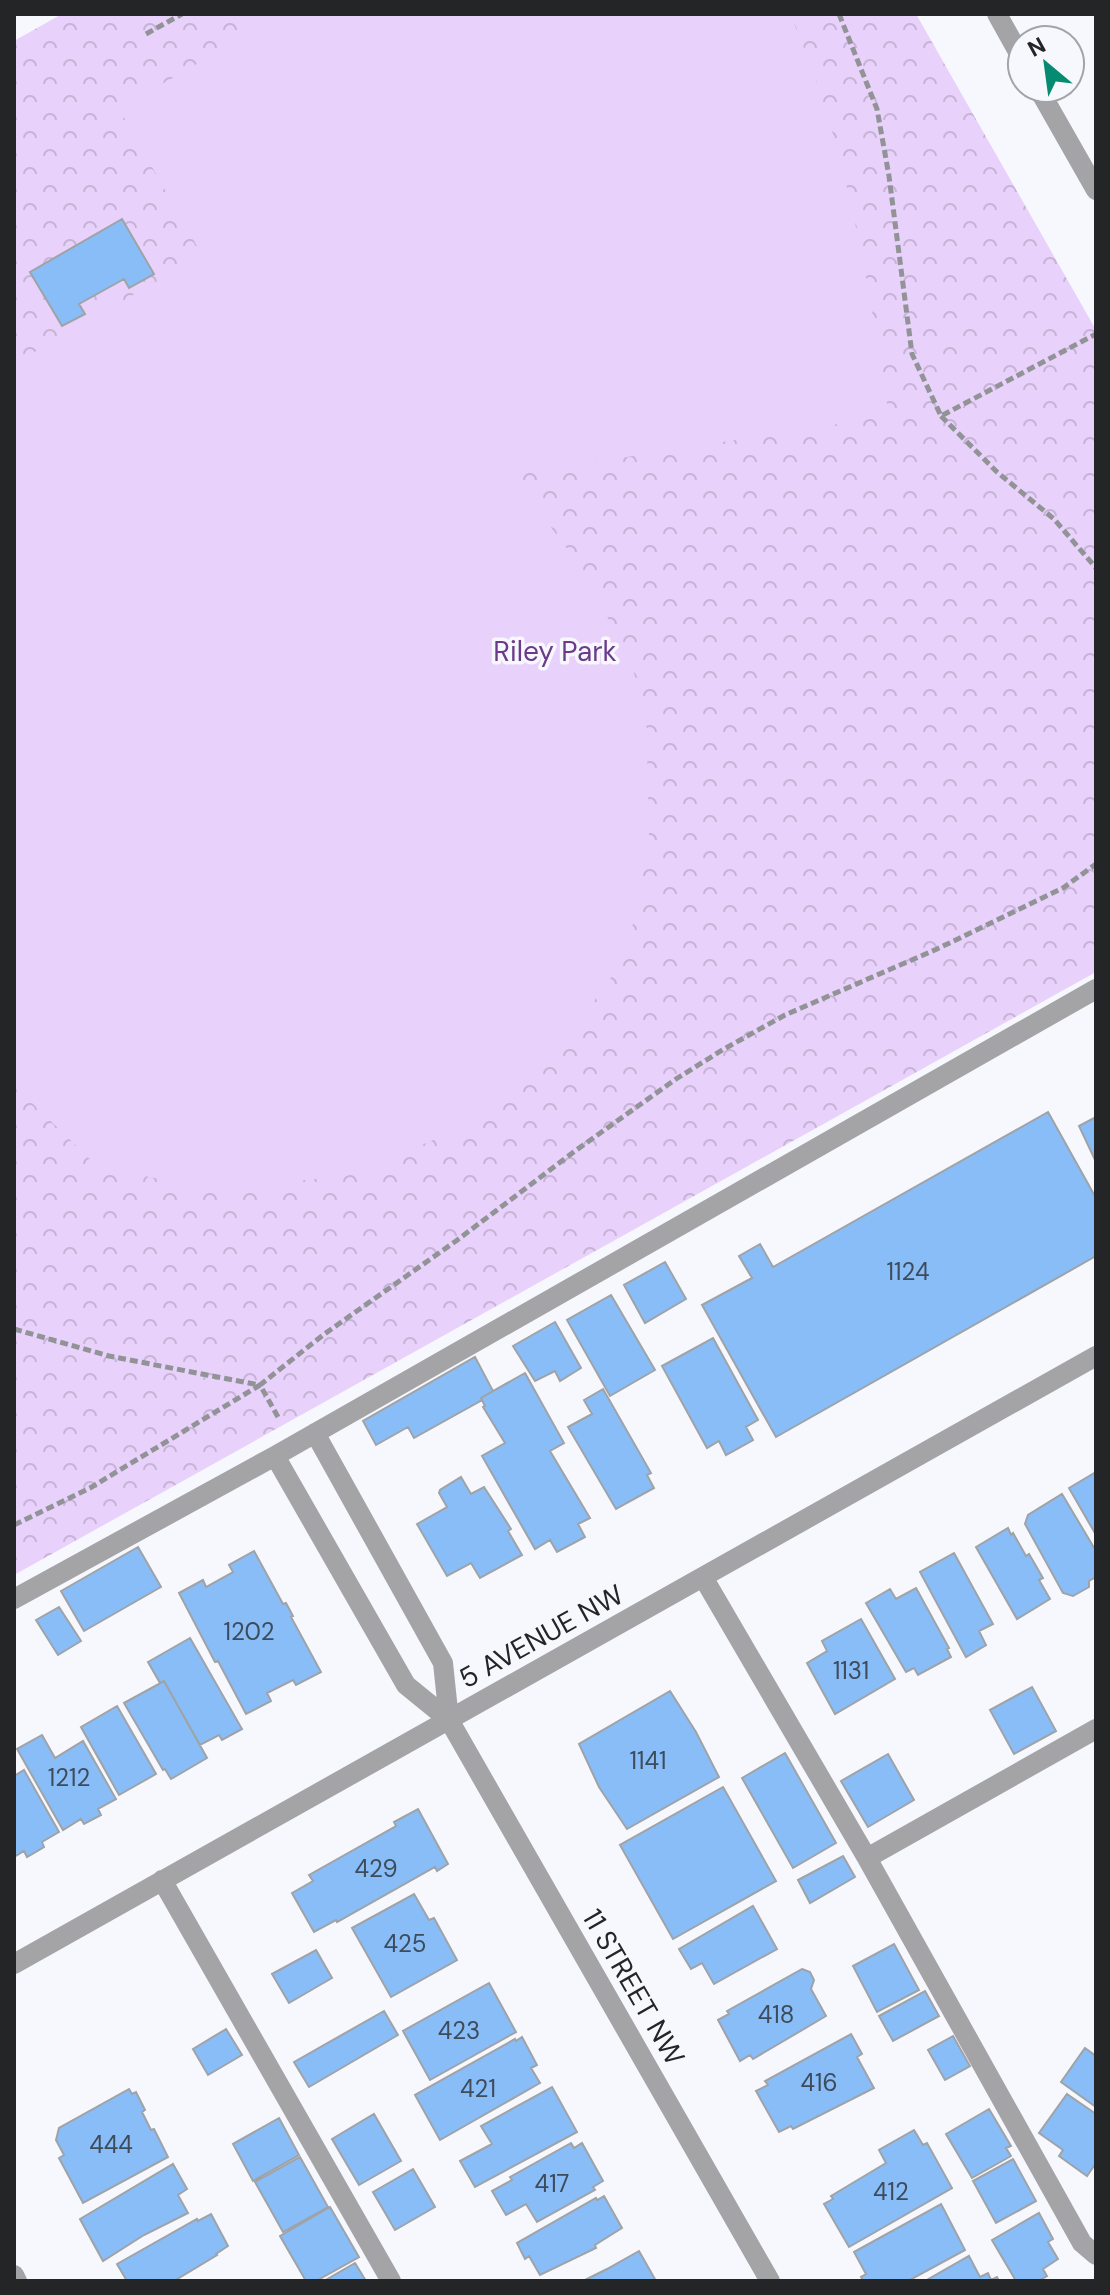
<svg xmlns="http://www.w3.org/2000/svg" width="1110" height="2295" viewBox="0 0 1110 2295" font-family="'DM Sans',sans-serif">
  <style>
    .park { fill: url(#park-crowns) }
    .pitch { fill: #e8d1fa }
    .building { fill: #88bdf8; stroke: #9fa3a7; stroke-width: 2 }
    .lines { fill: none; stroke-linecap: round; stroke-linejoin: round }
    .path { stroke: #919397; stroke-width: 5; stroke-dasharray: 8 4; stroke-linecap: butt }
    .minor { stroke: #a4a4a6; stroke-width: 20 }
    .labels { text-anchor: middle; stroke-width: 7; stroke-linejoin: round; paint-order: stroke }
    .number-label { font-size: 24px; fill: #3d4b5b }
    .park-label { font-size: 28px; fill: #6b3b89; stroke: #f6f8fe }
    .street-label { font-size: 28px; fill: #242527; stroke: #f6f8fe }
  </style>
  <defs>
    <pattern id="park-crowns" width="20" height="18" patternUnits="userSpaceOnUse" patternTransform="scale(2)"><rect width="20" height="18" fill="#e8d1fa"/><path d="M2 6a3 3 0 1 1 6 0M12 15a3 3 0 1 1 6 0" fill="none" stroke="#c7b3d6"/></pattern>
  </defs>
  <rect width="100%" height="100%" fill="#f6f8fe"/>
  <!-- park -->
  <path class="park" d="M62 14H916L1096 330V972L14 1575V41Z"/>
  <!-- pitch -->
  <path class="pitch" d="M283 14H790C846 142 868 279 889 416L512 475 586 574 631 665 646 707 649 835 627 956 549 1062 457 1130 350 1175 216 1190 98 1167 30 1101 14 1082V364L202 255 119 109Z"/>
  <!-- building -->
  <path class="building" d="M122 219 154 274 129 288 124 279 79 304 85 314 62 326 30 272Z
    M1048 1112 1096 1198V1256L776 1437 702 1305 752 1278 739 1256 760 1244 773 1267Z
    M1096 1117V1162L1079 1126Z
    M665 1262 686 1299 645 1323 624 1285Z
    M611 1295 655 1370 610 1396 567 1320Z
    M555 1322 581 1368 560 1381 555 1371 535 1381 513 1346Z
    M713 1338 758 1420 746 1427 753 1440 726 1455 719 1441 707 1448 662 1366Z
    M475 1357 493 1391 481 1398 482 1400 414 1438 408 1427 376 1445 363 1421Z
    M525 1373 564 1443 550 1451 590 1518 578 1524 585 1537 557 1552 550 1540 535 1549 482 1456 505 1443 483 1407 485 1406 481 1398Z
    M603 1389 651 1473 647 1475 654 1488 616 1509 568 1427 592 1414 584 1400Z
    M1096 1472V1535L1069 1488Z
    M461 1477 471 1494 484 1487 511 1529 508 1531 522 1555 480 1578 471 1563 447 1576 417 1524 447 1507 439 1493 440 1490Z
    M1062 1494 1096 1551V1577L1089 1581V1587L1073 1596 1063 1593 1025 1524 1028 1515Z
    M1008 1528 1011 1535 1013 1533 1026 1556 1029 1554 1043 1578 1039 1580 1050 1599 1017 1619 976 1547Z
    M138 1547 161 1587 84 1631 61 1591Z
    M254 1551 283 1604 286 1603 293 1616 291 1617 321 1672 296 1685 293 1680 267 1693 271 1701 246 1714 218 1661 215 1662 179 1593 203 1580 206 1587 233 1572 229 1565Z
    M954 1553 993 1624 979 1631 986 1645 966 1657 920 1572Z
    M916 1588 949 1648 947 1649 951 1657 918 1675 914 1668 906 1672 866 1603 890 1589 896 1599Z
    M59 1607 81 1641 58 1655 36 1620Z
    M861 1619 895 1679 835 1714 807 1663 827 1651 822 1641Z
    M190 1638 242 1729 222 1740 219 1735 200 1745 164 1681 160 1683 148 1662Z
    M164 1681 207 1758 171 1779 165 1769 163 1770 124 1703Z
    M1032 1687 1056 1731 1014 1754 990 1710Z
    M670 1691 696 1732 719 1777 627 1829 599 1787 579 1744Z
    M117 1706 156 1774 119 1795 81 1727Z
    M42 1735 55 1758 83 1741 116 1799 98 1809 101 1815 84 1824 81 1819 63 1830 17 1749Z
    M785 1753 836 1843 793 1868 742 1778Z
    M888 1754 914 1800 868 1827 841 1781Z
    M24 1770 59 1832 42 1842 44 1847 27 1857 24 1851 14 1857V1776Z
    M723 1787 776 1881 673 1939 620 1845Z
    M418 1809 448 1864 437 1871 435 1867 337 1922 336 1920 314 1932 292 1893 313 1881 309 1875 396 1826 394 1822Z
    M843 1856 855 1877 810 1903 798 1880Z
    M414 1894 429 1920 434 1918 457 1960 391 1997 352 1928Z
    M753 1906 777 1949 714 1984 702 1963 691 1969 679 1949Z
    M894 1944 919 1990 877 2012 853 1966Z
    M316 1950 332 1978 289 2003 272 1974Z
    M802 1969 810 1972 814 1980 811 1989 826 2016 753 2059 750 2055 740 2061 718 2020 729 2014 727 2011Z
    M489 1983 516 2032 430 2080 403 2031Z
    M925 1991 939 2016 893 2041 879 2016Z
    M384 2011 398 2035 309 2087 294 2062Z
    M226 2029 242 2055 208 2075 193 2049Z
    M851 2034 862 2054 857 2057 874 2088 793 2129 791 2126 779 2132 756 2091 768 2085 765 2081Z
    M953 2036 970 2066 945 2080 928 2050Z
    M522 2037 537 2065 531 2068 540 2083 440 2140 415 2095 515 2039 516 2041Z
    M1085 2048 1096 2056V2107L1061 2082Z
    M552 2087 577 2132 475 2187 460 2161 492 2144 481 2126Z
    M129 2089 132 2094 136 2092 145 2110 142 2112 151 2130 154 2129 168 2157 83 2203 59 2158 64 2155 56 2140 59 2128Z
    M1067 2094 1096 2114V2163L1087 2176 1059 2156 1063 2150 1039 2133Z
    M989 2109 1011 2146 1006 2148 1011 2156 972 2178 946 2134Z
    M374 2114 401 2161 359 2185 332 2139Z
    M279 2118 299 2155 253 2181 233 2144Z
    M914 2130 923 2145 927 2143 952 2188 849 2247 824 2204 833 2199 831 2196 886 2163 879 2150Z
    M571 2143 574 2148 582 2143 603 2181 593 2187 595 2190 537 2222 526 2204 506 2215 492 2191 512 2180 510 2177Z
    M300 2157 328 2207 283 2232 255 2182Z
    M1013 2159 1036 2201 996 2223 973 2181Z
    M173 2164 187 2189 178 2195 188 2213 144 2235 103 2261 80 2219Z
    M413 2169 435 2207 395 2230 373 2192Z
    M604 2196 622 2228 595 2245 596 2248 540 2275 529 2256 525 2259 517 2243 596 2198 597 2200Z
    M941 2204 965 2250 908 2281H863L861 2277 866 2274 854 2252Z
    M330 2207 359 2257 316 2281H306L280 2236Z
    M1039 2213 1053 2239 1048 2242 1058 2259 1043 2269 1047 2276 1038 2281H1016L992 2240Z
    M211 2214 228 2246 216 2254 217 2255 174 2281H127L117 2264 197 2219 198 2221Z
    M639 2251 656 2281H583L607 2269Z
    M969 2256 980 2277 988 2273 991 2280 997 2277 999 2281H925Z
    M355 2263 366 2281H324Z"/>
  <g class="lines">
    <!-- path -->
    <path class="path" d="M839 14 877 109 889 176 912 354 941 416 1096 334
      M146 34 182 14
      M941 416 997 472 1054 519 1096 568
      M14 1329 109 1356 259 1385
      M278 1417 260 1385 323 1335 456 1241 575 1151 676 1079 724 1049 785 1015 937 949 1063 888 1096 864
      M14 1525 90 1488 260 1385"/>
    <!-- minor -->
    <path class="minor" d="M997 14 1022 59
      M1038 88 1096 190
      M315 1433 443 1663 449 1720
      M275 1456 406 1685 449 1720 770 2281
      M703 1577 867 1858 1082 2243 1096 2255
      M14 1599 275 1456 1096 989
      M867 1858 1096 1729
      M162 1880 391 2281
      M14 1964 1096 1356
      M14 2275 17 2281"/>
  </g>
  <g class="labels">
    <!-- number labels -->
    <g class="number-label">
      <text x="908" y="1280">1124</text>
      <text x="249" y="1640">1202</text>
      <text x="851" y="1679">1131</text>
      <text x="648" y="1769">1141</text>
      <text x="69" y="1786">1212</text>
      <text x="376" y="1877">429</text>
      <text x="405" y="1952">425</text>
      <text x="776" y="2023">418</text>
      <text x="459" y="2039">423</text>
      <text x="819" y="2091">416</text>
      <text x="478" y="2097">421</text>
      <text x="111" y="2153">444</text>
      <text x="552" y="2192">417</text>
      <text x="891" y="2200">412</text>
    </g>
    <!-- park labels -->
    <g class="park-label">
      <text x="555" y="661">Riley Park</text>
    </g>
    <!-- street labels -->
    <g class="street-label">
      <text transform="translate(541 1636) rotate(-29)" y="10">5 AVENUE NW</text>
      <text transform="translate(634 1987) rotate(60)" y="10">11 STREET NW</text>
    </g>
  </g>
  <!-- border -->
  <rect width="1110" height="2295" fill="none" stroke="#242527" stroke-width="32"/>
  <!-- north arrow -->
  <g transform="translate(1046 64) rotate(331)"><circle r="38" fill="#f6f8fe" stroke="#a2a4a8" stroke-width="2"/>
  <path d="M0-6L14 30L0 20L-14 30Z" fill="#058b72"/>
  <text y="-12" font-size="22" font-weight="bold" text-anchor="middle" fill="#242527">N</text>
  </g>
</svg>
